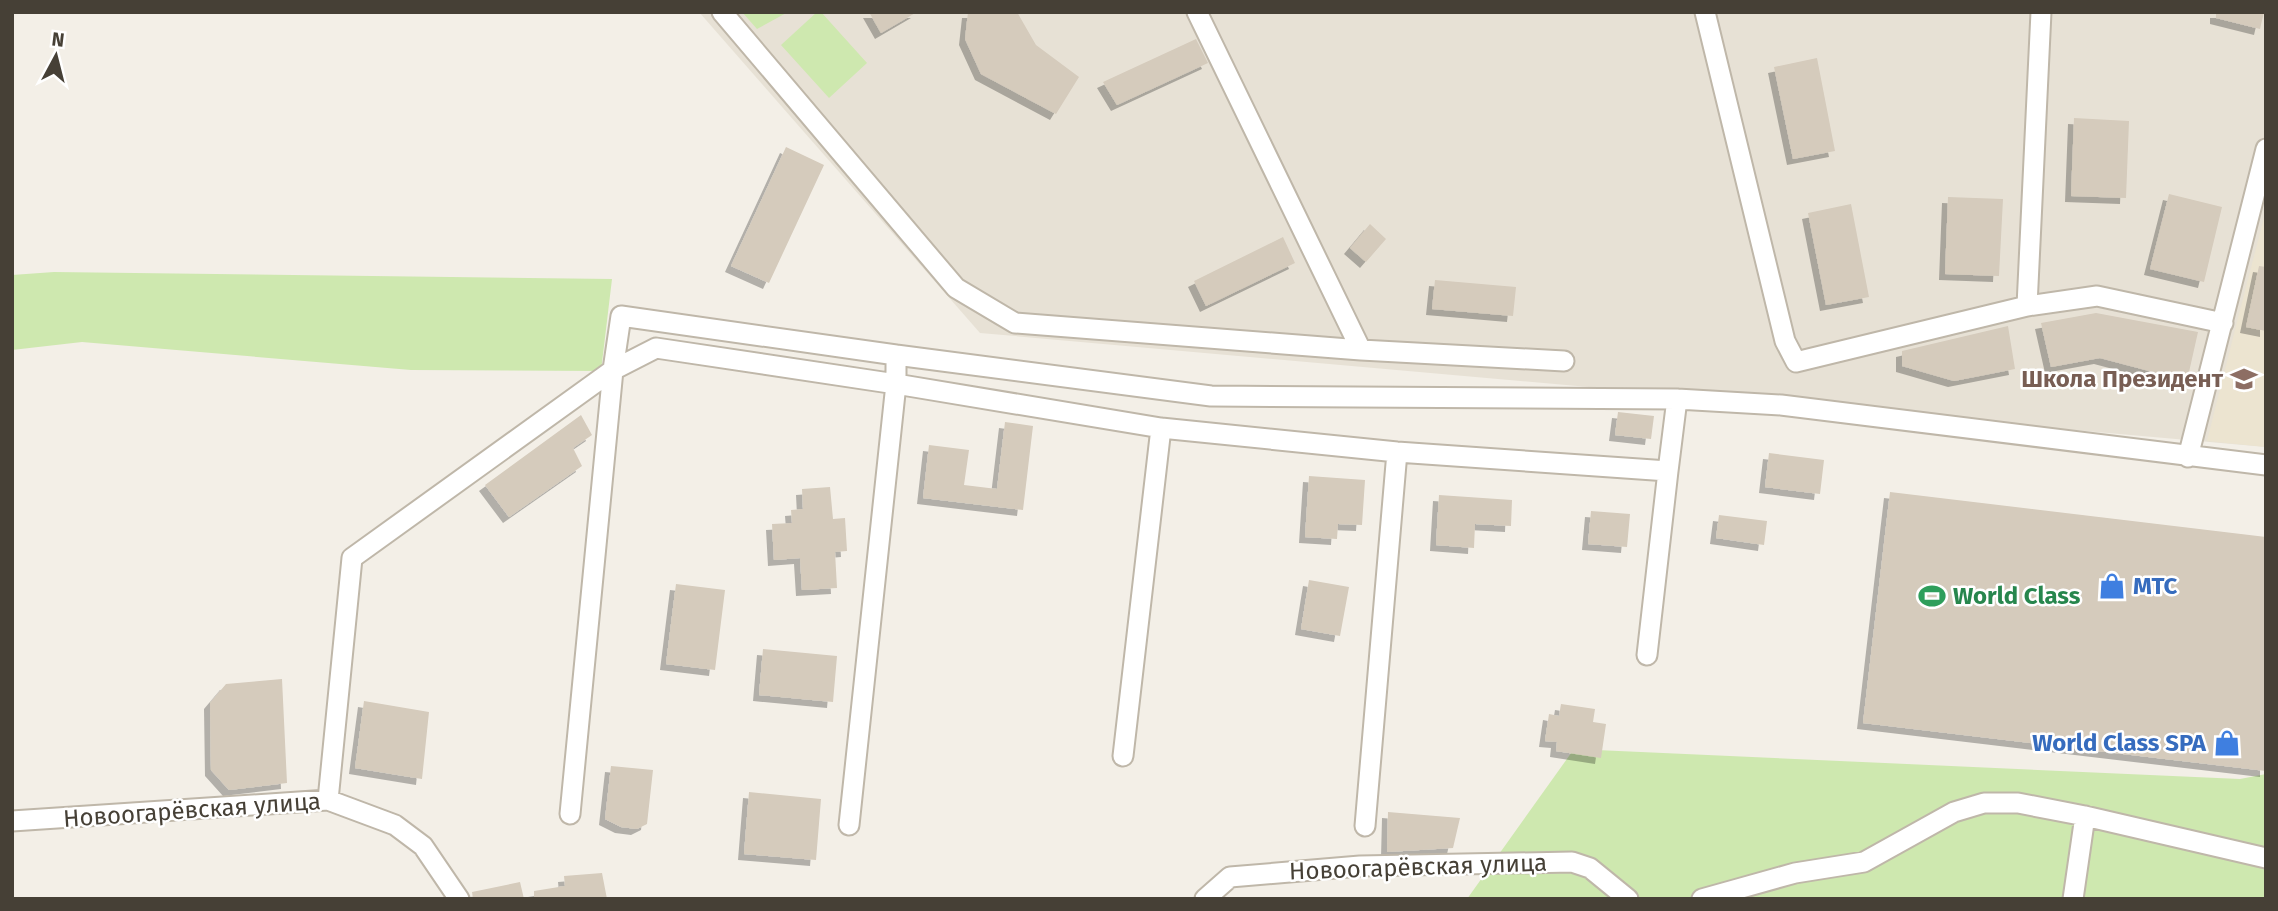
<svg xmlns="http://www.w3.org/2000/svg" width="2278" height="911" viewBox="0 0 2278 911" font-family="'Fira Sans',sans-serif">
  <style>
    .residential { fill: #e7e1d5 }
    .education { fill: #ece4d0 }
    .green { fill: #cee8af }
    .building { fill: #d5cbbc; filter: url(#shadow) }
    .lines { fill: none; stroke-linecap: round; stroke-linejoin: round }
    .street-casing { stroke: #bfb7a9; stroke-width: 23 }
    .street { stroke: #fff; stroke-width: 19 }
    .labels { text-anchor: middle; stroke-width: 5; stroke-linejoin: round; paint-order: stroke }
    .education-label { font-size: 24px; font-weight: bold; fill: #785e54; stroke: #fff; text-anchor: end }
    .shop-label { font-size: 24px; font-weight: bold; fill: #366cbe; stroke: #fff; text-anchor: start }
    .leisure-label { font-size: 24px; font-weight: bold; fill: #27864d; stroke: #fff; text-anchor: start }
    .street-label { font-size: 24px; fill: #464036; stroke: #fff }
  </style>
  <defs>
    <filter id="shadow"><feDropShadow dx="-6" dy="6" stdDeviation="0" flood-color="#0004"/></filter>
  </defs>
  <rect width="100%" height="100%" fill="#f3efe7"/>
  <!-- residential -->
  <path class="residential" d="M699 12H2266V447L980 333Z"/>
  <!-- education -->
  <path class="education" d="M2266 210V447L2207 441 2238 318Z"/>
  <!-- green -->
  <path class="green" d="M742 12H788L757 29Z
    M817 12H821L867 63 829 98 781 45Z
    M54 272 612 279 601 371 411 370 82 342 12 350V275Z
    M1574 749 2240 779 2266 774V899H1467Z"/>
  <!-- building -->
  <path class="building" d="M869 12H917L881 33Z
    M968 12H1017L1036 45 1079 77 1056 114 981 74 965 39Z
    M2216 12H2264L2260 29 2216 18Z
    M1196 39 1208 63 1117 105 1103 82Z
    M1817 58 1835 151 1793 159 1774 67Z
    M2074 118 2129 121 2126 198 2071 196Z
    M786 147 824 165 769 283 731 266Z
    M2169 194 2222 207 2204 282 2150 269Z
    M1948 197 2003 199 1999 276 1945 274Z
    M1851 204 1869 297 1826 305 1808 213Z
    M1370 224 1386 239 1366 262 1350 248Z
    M1283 237 1295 263 1206 306 1194 281Z
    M2259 266 2266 267V331L2246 327Z
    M1435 280 1516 287 1513 316 1432 309Z
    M2096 313 2198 332 2187 381 2100 358 2051 367 2041 323Z
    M2008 326 2015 369 1954 381 1902 366V351Z
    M1618 412 1654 416 1651 439 1615 435Z
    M581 415 592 435 573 448 582 466 509 517 485 485Z
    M1005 422 1033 426 1023 510 923 498 929 445 969 450 964 485 997 489Z
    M1769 453 1824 460 1820 494 1765 487Z
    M1309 476 1365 480 1362 525 1338 524 1337 539 1305 537Z
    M830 487 833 519 845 518 847 551 835 552 837 588 802 590 800 558 774 560 772 524 792 523 791 510 803 509 802 489Z
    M1890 492 2266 537V771L1863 723Z
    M1439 495 1512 500 1511 526 1475 524 1474 548 1436 545Z
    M1591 511 1630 514 1627 547 1588 544Z
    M1719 515 1767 521 1764 545 1716 538Z
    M1309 580 1349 587 1340 636 1301 629Z
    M676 584 725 590 715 670 666 664Z
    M763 649 837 656 833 702 759 695Z
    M282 679 287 783 229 790 211 770 210 703 226 684Z
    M364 701 429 712 422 779 355 768Z
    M1561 704 1595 709 1593 722 1606 724 1601 758 1556 751 1557 742 1545 741 1549 714 1559 716Z
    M611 766 653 770 647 824 637 829 621 827 605 819Z
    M749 792 821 799 816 860 744 854Z
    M1388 812 1460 818 1453 848 1387 852Z
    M602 873 607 899H534V891L565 886 564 876Z
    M520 882 524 899H473L472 892Z"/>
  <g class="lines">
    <!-- street casing -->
    <g class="street-casing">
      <path id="street" d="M722 12 956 288 1015 323 1361 350
        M1197 12 1361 350 1564 361
        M1705 12 1785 341 1796 362 2027 306 2097 296 2223 323
        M2027 306 2041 12
        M613 370 656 348 896 384 1161 428 1397 452 1668 471 1647 655
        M613 370 621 316 896 355
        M2188 457 2266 149
        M1668 471 1677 399
        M1123 756 1161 428
        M328 800 352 558 613 370 570 814
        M12 821 328 800 395 825 423 846 459 899
        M849 825 896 384V355L1211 396 1677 399 1781 405 2266 465
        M1365 826 1397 452
        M1205 899 1230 877 1360 866 1572 862 1590 868 1628 899
        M1702 899 1795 873 1864 862 1954 812 1984 803H2018L2085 816 2266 858
        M2073 899 2085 816"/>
    </g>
    <!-- street -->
    <use href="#street" class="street"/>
  </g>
  <!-- icons -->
  <defs>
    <g id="school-bare" transform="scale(2.1)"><path d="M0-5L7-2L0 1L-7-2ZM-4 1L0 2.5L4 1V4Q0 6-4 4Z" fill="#8d6e63" stroke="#fff" stroke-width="2.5" paint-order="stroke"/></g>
    <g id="shop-bare" transform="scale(2.1)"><path d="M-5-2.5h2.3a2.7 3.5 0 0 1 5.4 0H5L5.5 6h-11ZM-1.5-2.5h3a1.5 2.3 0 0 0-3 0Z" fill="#3f7fe0" stroke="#fff" stroke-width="2.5" paint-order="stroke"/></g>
    <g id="stadium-bare" transform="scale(2.1)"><path d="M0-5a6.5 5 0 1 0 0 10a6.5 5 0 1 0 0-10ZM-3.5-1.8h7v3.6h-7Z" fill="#2e9e5b" stroke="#fff" stroke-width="2.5" paint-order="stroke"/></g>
  </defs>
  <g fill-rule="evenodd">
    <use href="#school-bare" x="2244" y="379"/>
    <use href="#shop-bare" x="2112" y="586"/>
    <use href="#stadium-bare" x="1932" y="596"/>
    <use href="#shop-bare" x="2227" y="743"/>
  </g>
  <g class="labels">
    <!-- education labels -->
    <g class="education-label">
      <text x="2223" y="387">Школа Президент</text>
    </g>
    <!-- shop labels -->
    <g class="shop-label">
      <text x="2133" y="594">МТС</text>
      <text x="2206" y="751" text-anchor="end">World Class SPA</text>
    </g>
    <!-- leisure labels -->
    <g class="leisure-label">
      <text x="1953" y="604">World Class</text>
    </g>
    <!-- street labels -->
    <g class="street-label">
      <text transform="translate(192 810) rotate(-4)" y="8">Новоогарёвская улица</text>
      <text transform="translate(1418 867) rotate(-2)" y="8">Новоогарёвская улица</text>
    </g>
  </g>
  <!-- border -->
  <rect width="2278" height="911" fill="none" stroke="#464036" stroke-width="28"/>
  <!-- north arrow -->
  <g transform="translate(56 56) rotate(7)" stroke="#ffffff" stroke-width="5" paint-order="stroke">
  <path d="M0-5L12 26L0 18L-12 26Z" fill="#464036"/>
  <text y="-10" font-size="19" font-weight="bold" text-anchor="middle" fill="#464036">N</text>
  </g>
</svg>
